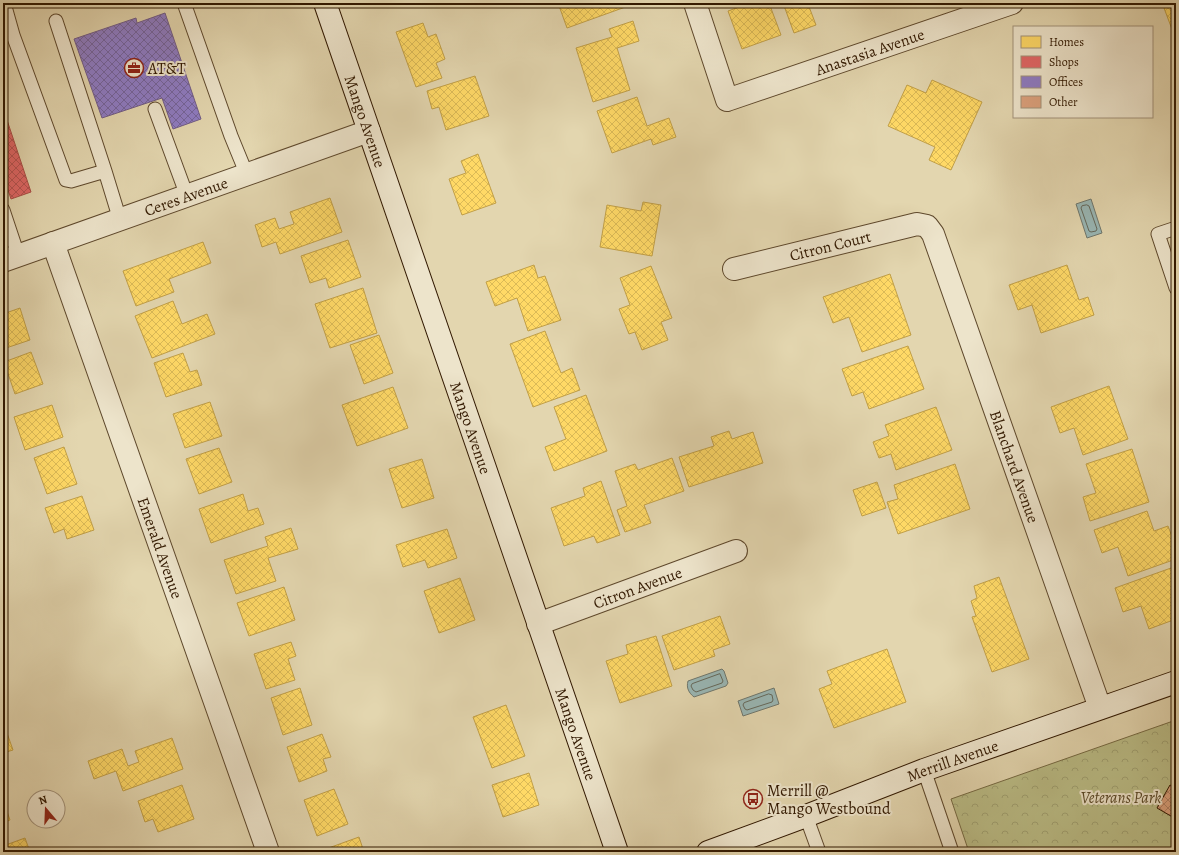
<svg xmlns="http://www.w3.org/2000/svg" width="1179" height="855" viewBox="0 0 1179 855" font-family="Alegreya,serif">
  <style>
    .park { fill: url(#park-crowns); stroke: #766a43 }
    .water { fill: #99b7b5; stroke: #6f776d }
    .homes { fill: url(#homes-cross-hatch); stroke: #c19f47 }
    .shops { fill: url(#shops-cross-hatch); stroke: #ac4f47 }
    .offices { fill: url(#offices-cross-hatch); stroke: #725e88 }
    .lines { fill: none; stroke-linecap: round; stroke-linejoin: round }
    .shore { stroke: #65685a; stroke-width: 1 }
    .building { fill: url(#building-cross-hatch); stroke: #311800 }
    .lane-casing { stroke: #5e482c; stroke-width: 15 }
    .street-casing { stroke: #5e482c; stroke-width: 24 }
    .secondary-casing { stroke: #311800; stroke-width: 24 }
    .lane { stroke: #ede4cb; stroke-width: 13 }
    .street { stroke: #ede4cb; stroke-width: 22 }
    .secondary { stroke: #ede4cb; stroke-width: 22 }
    .labels { text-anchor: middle; stroke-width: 4; stroke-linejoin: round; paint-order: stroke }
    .street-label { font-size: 16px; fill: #311800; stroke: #ede4cb }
    .poi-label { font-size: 16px; fill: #311800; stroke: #ede4cb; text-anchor: start }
    .park-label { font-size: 16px; font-style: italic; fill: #5a4928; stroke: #ede4cb }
  </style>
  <defs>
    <pattern id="park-crowns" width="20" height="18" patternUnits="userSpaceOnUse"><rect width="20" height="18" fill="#babc86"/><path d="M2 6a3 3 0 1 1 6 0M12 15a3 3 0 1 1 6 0" fill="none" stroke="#a0a172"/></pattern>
    <pattern id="homes-cross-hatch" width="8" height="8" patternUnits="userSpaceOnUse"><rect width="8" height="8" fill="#ffd966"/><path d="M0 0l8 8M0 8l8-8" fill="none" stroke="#dbba57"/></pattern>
    <pattern id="shops-cross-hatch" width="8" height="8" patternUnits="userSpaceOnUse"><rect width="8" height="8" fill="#e06666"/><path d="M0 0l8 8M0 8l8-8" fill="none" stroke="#b65352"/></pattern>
    <pattern id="offices-cross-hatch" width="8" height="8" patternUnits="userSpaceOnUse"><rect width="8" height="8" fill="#8e7cc3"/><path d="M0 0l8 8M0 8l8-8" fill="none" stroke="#75659c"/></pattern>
    <pattern id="building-cross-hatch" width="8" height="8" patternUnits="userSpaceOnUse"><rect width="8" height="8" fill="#dba17d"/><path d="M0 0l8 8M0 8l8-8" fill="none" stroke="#b28264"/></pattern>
  </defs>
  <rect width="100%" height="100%" fill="#e3d6af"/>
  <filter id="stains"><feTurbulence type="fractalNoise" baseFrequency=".005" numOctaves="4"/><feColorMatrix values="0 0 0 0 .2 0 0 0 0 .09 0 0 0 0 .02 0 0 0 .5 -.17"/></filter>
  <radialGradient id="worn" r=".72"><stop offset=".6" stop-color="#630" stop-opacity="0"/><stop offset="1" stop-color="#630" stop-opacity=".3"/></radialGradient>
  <!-- park -->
  <path class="park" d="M1176 720V852H969L951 799Z"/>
  <!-- water -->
  <path class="water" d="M1091 199 1102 233 1087 238 1076 204Z
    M722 669 724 671 728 683 726 686 694 697C689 693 686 688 688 681Z
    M774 688 779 704 743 716 738 701Z"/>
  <!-- homes -->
  <path class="homes" d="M558 3H630L631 5 567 28Z
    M750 3H769L781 35 742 49 728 11Z
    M783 3H812L808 4 816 25 794 33Z
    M1176 4V40L1164 8Z
    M633 21 639 41 617 48 630 90 593 102 576 48 612 37 609 29Z
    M423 23 428 37 436 34 445 59 436 63 442 78 416 87 396 32Z
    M475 76 489 116 446 130 439 107 432 109 427 91Z
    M932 80 982 102 951 170 929 160 935 147 888 126 907 85 926 93Z
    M637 97 647 126 669 118 676 137 653 145 651 139 612 153 597 111Z
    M478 154 496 203 462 215 449 179 466 173 461 161Z
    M330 198 342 232 280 254 276 242 262 247 255 225 275 218 279 229 294 224 290 212Z
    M643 202 661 205 652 256 600 247 607 205 641 211Z
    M348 240 361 277 329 288 326 278 310 283 301 256Z
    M203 242 211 263 169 279 174 292 136 306 123 271Z
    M534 265 538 278 545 276 561 320 528 331 517 298 495 306 486 282Z
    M1067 265 1079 300 1088 297 1094 315 1041 333 1032 305 1018 310 1009 285Z
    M651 266 672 318 661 322 668 340 642 350 635 332 629 334 619 309 630 305 620 278Z
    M890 274 911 335 862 352 849 317 833 323 823 297Z
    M363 288 377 333 330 348 315 304Z
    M173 301 182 324 207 314 215 334 152 358 135 316Z
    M20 308 30 340 3 349V314Z
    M545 331 561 373 572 368 580 390 533 407 510 344Z
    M379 335 393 373 364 384 350 345Z
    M908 346 924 389 869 409 863 392 852 396 842 369Z
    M31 352 43 384 15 394 4 362Z
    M183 353 190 372 197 370 202 385 166 397 154 363Z
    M1109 386 1128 439 1083 455 1074 428 1060 433 1051 407Z
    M393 387 408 428 357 446 342 405Z
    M586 395 607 451 554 471 545 447 566 439 554 407Z
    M210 402 222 436 185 448 173 414Z
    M52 405 63 437 25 450 14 417Z
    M936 407 952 450 896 470 891 454 879 458 873 442 889 436 885 425Z
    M729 431 732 439 753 432 763 463 689 487 679 457 714 446 711 437Z
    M64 447 77 484 47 494 34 458Z
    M219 448 232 482 199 494 186 459Z
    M1132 449 1149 502 1090 521 1083 497 1096 493 1086 464Z
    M672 458 684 491 644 505 651 523 625 532 617 510 627 506 615 471 635 464 638 470Z
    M422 459 434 498 402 508 389 469Z
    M955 464 970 509 898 534 887 502 898 499 894 485Z
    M601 481 620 535 597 543 594 536 564 546 551 508 585 496 583 488Z
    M877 482 886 508 862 516 853 490Z
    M243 494 248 511 258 508 264 524 211 543 199 509Z
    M82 496 94 530 67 539 64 529 54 533 45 508Z
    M1147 511 1154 531 1168 526 1176 547V559L1128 576 1118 547 1102 553 1094 530Z
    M291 528 298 549 268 558 276 581 236 594 224 560 268 546 265 537Z
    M447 529 457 558 428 568 425 560 403 567 396 545Z
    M1171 568 1176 581V619L1149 629 1141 606 1123 612 1115 588Z
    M999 577 1029 659 992 672 972 617 976 616 971 601 977 598 974 586Z
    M460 578 475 620 439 633 424 591Z
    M284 587 295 620 249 636 237 603Z
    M720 616 730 644 713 650 715 656 674 670 662 636Z
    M656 636 672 686 620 703 606 661 628 654 626 645Z
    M291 642 296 656 288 659 295 680 266 689 254 654Z
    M887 649 906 702 834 728 819 689 832 684 827 671Z
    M300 688 312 725 283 735 271 698Z
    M506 705 525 756 492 768 473 717Z
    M7 733 13 750 3 753V735Z
    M322 734 331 757 323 759 327 771 299 782 287 747Z
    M172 738 183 769 123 791 116 771 94 779 88 761 122 749 128 766 139 762 135 751Z
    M529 773 539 805 503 817 492 785Z
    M182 785 194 819 158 832 153 819 145 822 138 801Z
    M334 789 348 824 317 836 304 800Z
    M3 800 10 820 3 823Z
    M359 837 364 852H324L323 850Z
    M25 838 30 852H3V846Z"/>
  <!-- shops -->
  <path class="shops" d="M3 108 31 192 11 199 3 175Z"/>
  <!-- offices -->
  <path class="offices" d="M165 13 201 119 173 129 162 98 102 118 74 39 136 18 137 23Z"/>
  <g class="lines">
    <!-- shore -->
    <path class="shore" d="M1087 205 1089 206 1097 229 1096 231 1091 232 1089 231 1081 208 1082 206Z
      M720 674 723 681 722 683 696 692 693 690 691 686 692 684Z
      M769 694 772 695 773 700 772 702 747 710 745 709 743 705 744 703Z"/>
  </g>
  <!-- building -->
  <path class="building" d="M1170 785 1176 788V819L1157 808Z"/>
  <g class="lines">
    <!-- lane casing -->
    <g class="lane-casing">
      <path id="lane" d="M4 3 13 35 66 180 71 181 105 171
        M184 3 231 136 247 175
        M56 21 105 171 120 220
        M155 109 187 196
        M3 210 18 255
        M1176 228 1158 234 1176 288
        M924 770 952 852
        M806 816 819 852"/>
    </g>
    <!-- street casing -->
    <g class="street-casing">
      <g id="street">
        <path id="s1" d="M695 3 727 100 1012 3"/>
        <path id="s2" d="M53 243 268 852"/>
        <path id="s3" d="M3 261 369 131"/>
        <path id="s4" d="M734 269 917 224 927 226 933 234 1100 708"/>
        <path id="s5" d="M538 624 736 551"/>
      </g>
    </g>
    <!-- secondary casing -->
    <g class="secondary-casing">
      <g id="secondary">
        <path id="s6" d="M325 3 617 852"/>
        <path id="s7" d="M708 852 806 816 924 770 1176 682"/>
      </g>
    </g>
    <!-- lane -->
    <use href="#lane" class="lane"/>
    <!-- street -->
    <use href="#street" class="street"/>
    <!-- secondary -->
    <use href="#secondary" class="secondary"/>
  </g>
  <!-- icons -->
  <defs>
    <g id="office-ring" transform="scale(1)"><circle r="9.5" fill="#ede4cb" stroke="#8f2418" stroke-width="1.5"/><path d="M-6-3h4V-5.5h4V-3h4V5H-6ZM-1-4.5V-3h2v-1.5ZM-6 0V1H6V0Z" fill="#8f2418"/></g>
    <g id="bus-ring" transform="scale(1)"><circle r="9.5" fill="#ede4cb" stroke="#8f2418" stroke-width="1.5"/><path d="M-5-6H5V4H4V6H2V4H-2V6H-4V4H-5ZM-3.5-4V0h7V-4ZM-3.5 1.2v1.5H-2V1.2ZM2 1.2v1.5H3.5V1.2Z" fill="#8f2418"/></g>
  </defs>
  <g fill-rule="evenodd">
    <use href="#office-ring" x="134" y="68"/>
    <use href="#bus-ring" x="753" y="799"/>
  </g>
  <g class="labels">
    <!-- street labels -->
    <g class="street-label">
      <text dy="6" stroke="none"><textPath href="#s1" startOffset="253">Anastasia Avenue</textPath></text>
      <text dy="6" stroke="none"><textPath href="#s6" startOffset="125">Mango Avenue</textPath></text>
      <text dy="6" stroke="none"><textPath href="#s3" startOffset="194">Ceres Avenue</textPath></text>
      <text dy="6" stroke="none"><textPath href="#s4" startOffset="99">Citron Court</textPath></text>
      <text dy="6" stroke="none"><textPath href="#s6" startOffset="449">Mango Avenue</textPath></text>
      <text dy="6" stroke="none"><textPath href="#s4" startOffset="455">Blanchard Avenue</textPath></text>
      <text dy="6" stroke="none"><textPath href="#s2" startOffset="323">Emerald Avenue</textPath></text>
      <text dy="6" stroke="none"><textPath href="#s5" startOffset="106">Citron Avenue</textPath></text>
      <text dy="6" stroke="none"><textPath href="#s6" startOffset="773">Mango Avenue</textPath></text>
      <text dy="6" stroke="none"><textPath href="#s7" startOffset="261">Merrill Avenue</textPath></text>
    </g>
    <!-- poi labels -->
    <g class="poi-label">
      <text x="148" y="74">AT&amp;T</text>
      <text x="767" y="796">Merrill @<tspan x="767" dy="18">Mango Westbound</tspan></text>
    </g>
    <!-- park labels -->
    <g class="park-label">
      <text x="1121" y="803">Veterans Park</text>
    </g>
  </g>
  <!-- margin -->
  <rect width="1179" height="855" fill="none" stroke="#e3d6af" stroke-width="16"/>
  <rect x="4" y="4" width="1171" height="847" fill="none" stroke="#311800" stroke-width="2"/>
  <rect x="8" y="8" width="1163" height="839" fill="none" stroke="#311800"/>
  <!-- legend -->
  <rect x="1013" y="26" width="140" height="92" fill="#ede4cb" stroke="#a2927a"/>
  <rect x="1021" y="36" width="20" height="12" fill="#ffd966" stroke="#a2927a"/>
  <text x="1049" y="46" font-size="12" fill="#311800">Homes</text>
  <rect x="1021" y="56" width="20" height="12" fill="#e06666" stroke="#a2927a"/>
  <text x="1049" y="66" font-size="12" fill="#311800">Shops</text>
  <rect x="1021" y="76" width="20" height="12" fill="#8e7cc3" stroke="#a2927a"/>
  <text x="1049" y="86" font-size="12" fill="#311800">Offices</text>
  <rect x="1021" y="96" width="20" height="12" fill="#dba17d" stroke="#a2927a"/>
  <text x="1049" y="106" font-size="12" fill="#311800">Other</text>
  <!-- north arrow -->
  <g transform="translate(46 809) rotate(341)"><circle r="19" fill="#ede4cb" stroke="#a2927a"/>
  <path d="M0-3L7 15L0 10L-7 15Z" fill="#8f2418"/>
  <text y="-6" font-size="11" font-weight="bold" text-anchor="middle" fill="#311800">N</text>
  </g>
  <rect width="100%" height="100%" filter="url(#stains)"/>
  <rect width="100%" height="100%" fill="url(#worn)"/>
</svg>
